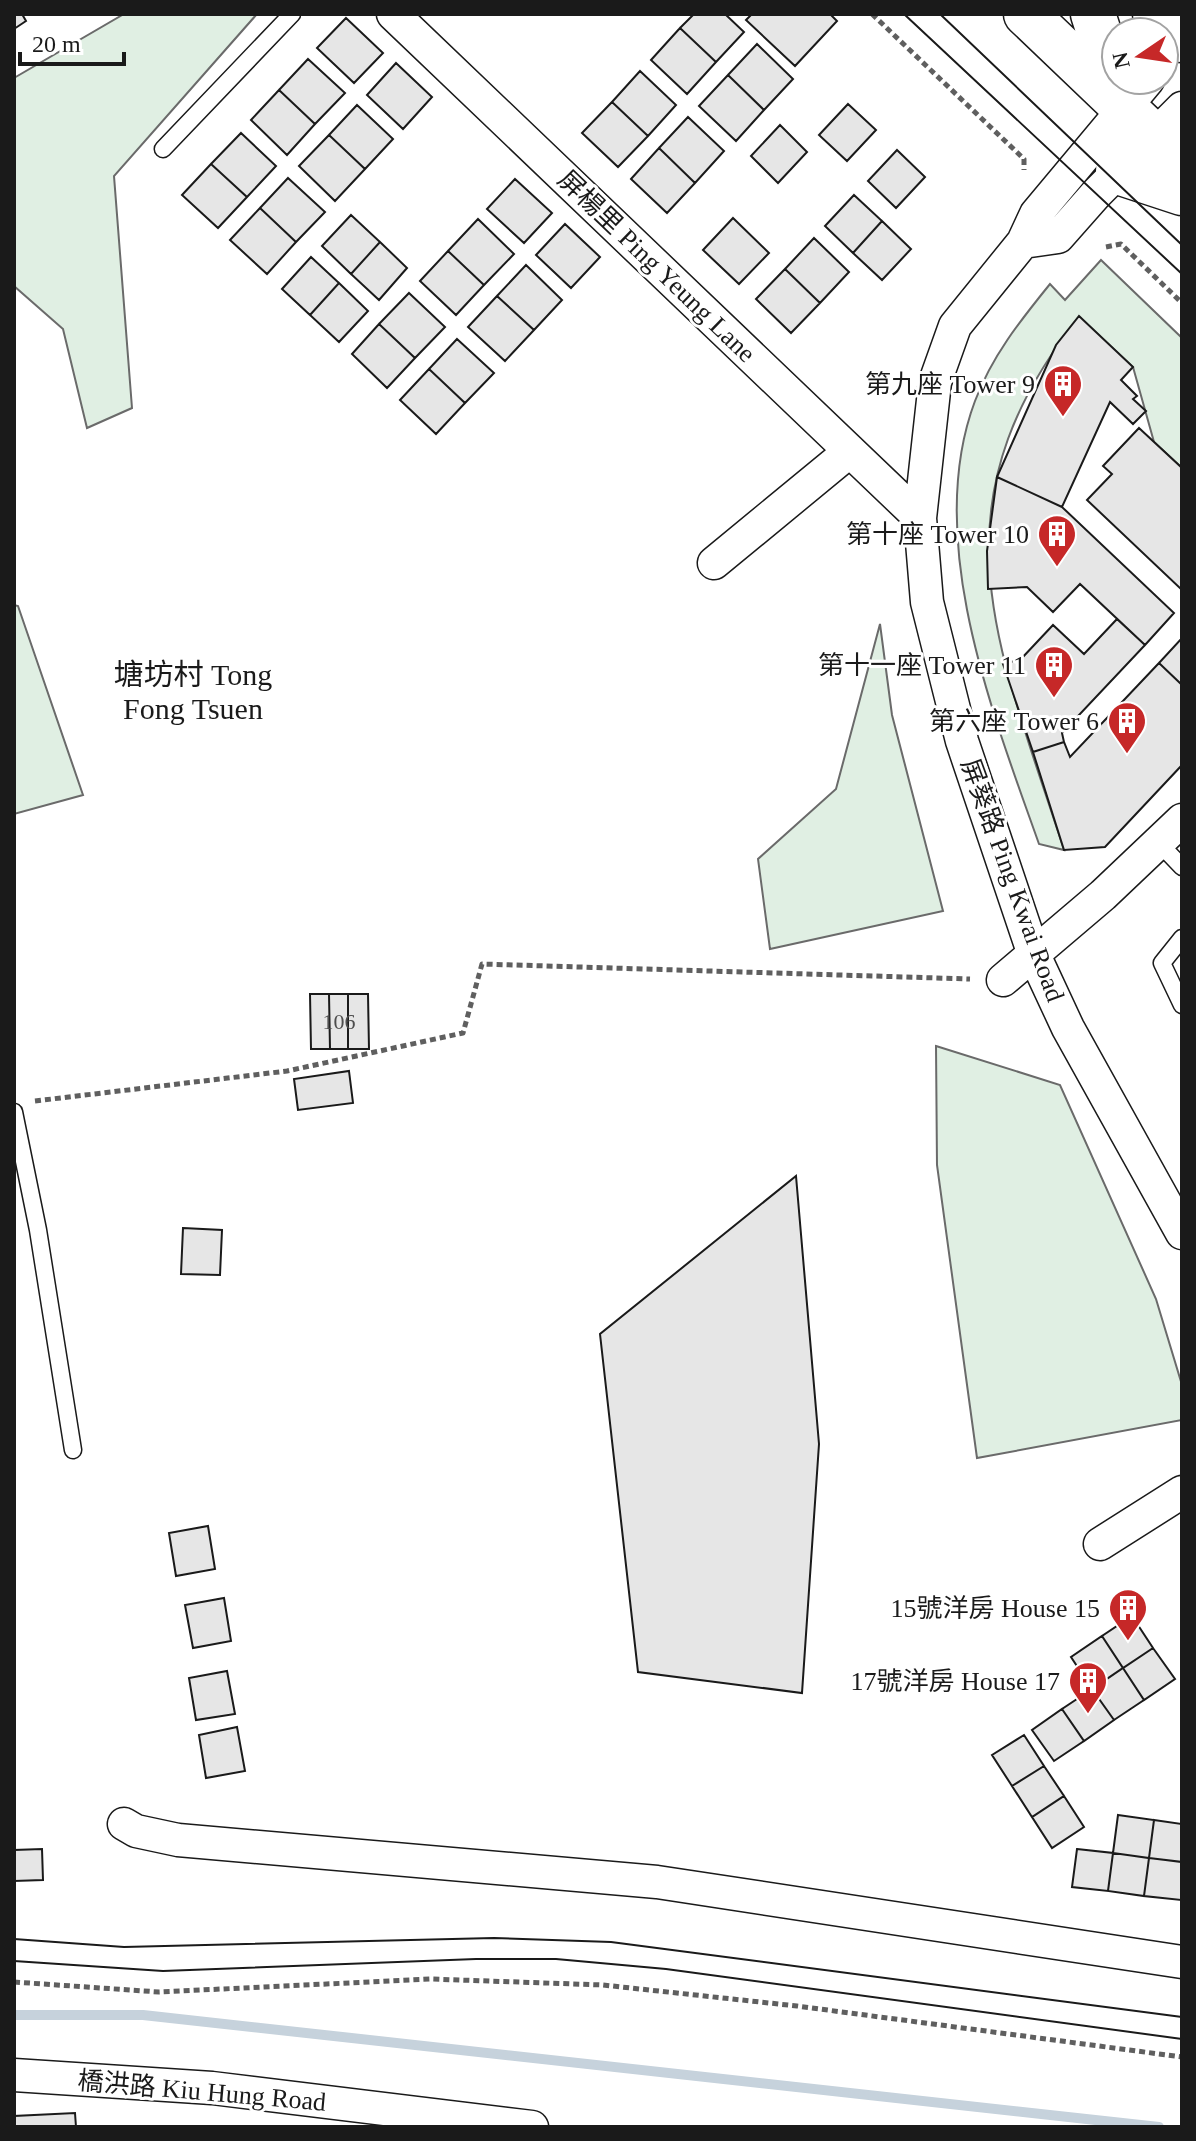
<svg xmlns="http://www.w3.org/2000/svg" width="1196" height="2141" viewBox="0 0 1196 2141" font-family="'Times New Roman','Noto Sans TC',serif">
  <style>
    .green { fill: #e0efe3; stroke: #6a6a6a; stroke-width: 2 }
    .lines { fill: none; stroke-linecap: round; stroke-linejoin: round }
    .stream { stroke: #c6d2dc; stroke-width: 10 }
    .building { fill: #e6e6e6; stroke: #1a1a1a; stroke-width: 2 }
    .service-casing { stroke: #1a1a1a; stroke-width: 19 }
    .minor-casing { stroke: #1a1a1a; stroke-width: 35 }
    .primary-casing { stroke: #1a1a1a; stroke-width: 47 }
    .path { stroke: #5f5f5f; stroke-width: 5; stroke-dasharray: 6 4; stroke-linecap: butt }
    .service { stroke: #fff; stroke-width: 16 }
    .minor { stroke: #fff; stroke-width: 32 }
    .primary { stroke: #fff; stroke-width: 44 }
    .tram { stroke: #1a1a1a; stroke-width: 2 }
    .labels { text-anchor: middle; stroke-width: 6; stroke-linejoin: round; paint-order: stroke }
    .number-label { font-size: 22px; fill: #4d4d4d }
    .street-label { font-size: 26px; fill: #1a1a1a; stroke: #fff }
    .poi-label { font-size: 26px; fill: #1a1a1a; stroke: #fff; text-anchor: end }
    .quarter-label { font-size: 30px; fill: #1a1a1a; stroke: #fff }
  </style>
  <rect width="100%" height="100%" fill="#fff"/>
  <!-- green -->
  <path class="green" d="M124 14H257L114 176 132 408 87 428 63 329 14 286V78Z
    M1101 260 1182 338V468L1154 442 1133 367 1079 317C928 507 998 645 1064 850L1039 844C993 714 923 539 975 401 992 356 1020 321 1050 284L1065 300Z
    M14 605 18 606 83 795 14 814Z
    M880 624 892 715 943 911 770 949 758 859 836 789Z
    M936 1046 1060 1085 1156 1299 1182 1385V1420L977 1458 937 1165Z"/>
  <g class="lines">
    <!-- stream -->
    <path class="stream" d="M14 2015H143L1159 2127"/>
  </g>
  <!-- building -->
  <path class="building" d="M14 14H22L26 21 14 29Z
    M694 14H725L744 32 716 62 680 28Z
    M752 14H830L837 21 795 66 746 20Z
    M346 18 383 53 354 83 317 48Z
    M680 28 716 62 687 94 651 60Z
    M757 44 793 79 764 110 728 75Z
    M308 59 345 93 315 124 279 90Z
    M396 63 432 97 403 129 367 95Z
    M640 71 676 105 648 136 612 102Z
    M728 75 764 110 736 141 699 106Z
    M279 90 315 124 287 155 251 120Z
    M612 102 648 136 618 167 582 133Z
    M848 104 876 130 847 161 819 135Z
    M357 105 393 139 365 169 329 135Z
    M688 117 724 151 695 183 659 148Z
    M780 125 807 152 778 183 751 156Z
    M241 133 276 166 247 197 211 164Z
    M329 135 365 169 335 201 299 166Z
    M659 148 695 183 667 213 631 179Z
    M897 150 925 177 896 208 868 181Z
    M211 164 247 197 218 228 182 195Z
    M288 178 325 212 296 242 260 208Z
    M515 179 552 213 524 243 487 209Z
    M854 195 882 221 853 253 825 226Z
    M260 208 296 242 267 274 230 240Z
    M351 215 380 242 351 274 322 246Z
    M733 218 769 253 739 284 703 250Z
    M478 219 514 254 484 285 448 251Z
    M882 221 911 249 882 280 853 253Z
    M565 224 600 257 571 288 536 255Z
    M814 238 849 272 820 303 785 269Z
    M380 242 407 268 379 300 351 274Z
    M448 251 484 285 456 315 420 281Z
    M311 257 339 283 310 315 282 289Z
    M526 265 562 300 534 330 497 296Z
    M785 269 820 303 791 333 756 299Z
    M339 283 368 311 339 342 310 315Z
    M409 293 445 327 415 358 379 324Z
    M497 296 534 330 505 361 468 327Z
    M1079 316 1133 367 1121 380 1137 396 1133 399 1146 411 1133 424 1110 402 1062 507 997 477 1056 345Z
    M379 324 415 358 387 388 352 354Z
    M457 339 494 373 465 403 429 369Z
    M429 369 465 403 436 434 400 400Z
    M1139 428 1182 468V590L1087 500 1112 474 1103 466Z
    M997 477 1062 507 1174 613 1145 645 1080 584 1053 612 1027 587 988 589 987 551Z
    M1117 619 1145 645 1062 733 1064 742 1033 752 1003 664 1021 659 1053 625 1084 654Z
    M1182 638V685L1159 663Z
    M1159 663 1182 685V765L1105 847 1064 850 1033 752 1064 742 1070 757Z
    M310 994H329L330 1049H311Z
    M329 994H348V1049H330Z
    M348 994H368L369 1049H348Z
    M349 1071 353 1103 298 1110 294 1079Z
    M796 1176 819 1444 802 1693 638 1672 600 1334Z
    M183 1228 222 1230 220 1275 181 1274Z
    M208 1526 215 1569 176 1576 169 1533Z
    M224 1598 231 1641 193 1648 185 1605Z
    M1132 1616 1153 1648 1123 1668 1102 1636Z
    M1102 1636 1123 1668 1092 1689 1071 1657Z
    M1153 1648 1175 1679 1144 1700 1123 1668Z
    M1123 1668 1144 1700 1114 1720 1092 1689Z
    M227 1671 235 1714 196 1720 189 1678Z
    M1092 1689 1114 1720 1084 1741 1062 1709Z
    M1062 1709 1084 1741 1054 1761 1032 1730Z
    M237 1727 245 1771 206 1778 199 1735Z
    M1024 1735 1044 1766 1012 1786 992 1755Z
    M1044 1766 1064 1796 1032 1817 1012 1786Z
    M1064 1796 1084 1827 1052 1848 1032 1817Z
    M1118 1815 1154 1820 1149 1858 1113 1853Z
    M1154 1820 1182 1824V1862L1149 1858Z
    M42 1849 43 1880 14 1881V1850Z
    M1077 1849 1113 1853 1108 1891 1072 1887Z
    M1113 1853 1149 1858 1144 1896 1108 1891Z
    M1149 1858 1182 1862 1181 1900 1144 1896Z
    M75 2113 76 2127H14V2116Z"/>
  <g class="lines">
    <!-- service casing -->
    <g class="service-casing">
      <path id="service" d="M163 149 292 14
        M1159 843 1182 867
        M1182 938 1162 963 1182 1005
        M14 1112 38 1230 73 1450"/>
    </g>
    <!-- minor casing -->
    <g class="minor-casing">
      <path id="minor" d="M393 14 920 518
        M1148 80 1036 214 1023 242 955 326 935 382 920 518 927 602 962 741 1034 955 1068 1028 1182 1233
        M1023 242 1058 237 1096 194 1182 108
        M714 563 850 451
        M1003 980 1103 895 1182 820
        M1100 1544 1182 1492
        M124 1824 136 1831 178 1840 657 1882 1182 1962
        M14 2075 212 2088 532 2127"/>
    </g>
    <!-- primary casing -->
    <g class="primary-casing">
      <path id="primary" d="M1026 14 1182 163
        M1093 14 1123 106 1118 172 1182 193
        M1155 14 1182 40"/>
    </g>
    <!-- path -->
    <path class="path" d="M872 14 1024 159V170
      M1106 247 1121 244 1182 303
      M35 1101 287 1071 463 1033 482 964 970 979
      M14 1982 159 1992 431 1979 603 1985 797 2006 1182 2057"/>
    <!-- service -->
    <use href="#service" class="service"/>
    <!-- minor -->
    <use href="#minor" class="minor"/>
    <!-- primary -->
    <use href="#primary" class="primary"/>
    <!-- tram -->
    <path class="tram" d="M904 14 1182 274
      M940 14 1182 245
      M14 1939 124 1947 494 1938 611 1942 1182 2017
      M14 1961 163 1971 476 1959H556L666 1969 1182 2039"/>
  </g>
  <!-- icons -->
  <defs>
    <g id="building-pin" transform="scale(2)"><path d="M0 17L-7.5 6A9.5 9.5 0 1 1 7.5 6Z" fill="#c62828" stroke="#fff"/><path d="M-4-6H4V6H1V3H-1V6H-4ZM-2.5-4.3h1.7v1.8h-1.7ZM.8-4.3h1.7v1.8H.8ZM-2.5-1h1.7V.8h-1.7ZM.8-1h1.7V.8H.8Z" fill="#fff"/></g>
  </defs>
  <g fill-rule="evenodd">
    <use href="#building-pin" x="1063" y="384"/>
    <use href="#building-pin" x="1057" y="534"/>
    <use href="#building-pin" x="1054" y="665"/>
    <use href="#building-pin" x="1127" y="721"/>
    <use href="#building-pin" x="1128" y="1608"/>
    <use href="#building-pin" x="1088" y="1681"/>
  </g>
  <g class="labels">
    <!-- number labels -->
    <g class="number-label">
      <text x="339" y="1029">106</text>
    </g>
    <!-- street labels -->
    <g class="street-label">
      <text transform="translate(657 266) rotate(44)" y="9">屏楊里 Ping Yeung Lane</text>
      <text transform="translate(1013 880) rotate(70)" y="9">屏葵路 Ping Kwai Road</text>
      <text transform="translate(202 2091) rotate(5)" y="9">橋洪路 Kiu Hung Road</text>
    </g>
    <!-- poi labels -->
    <g class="poi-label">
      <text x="1035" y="393">第九座 Tower 9</text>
      <text x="1029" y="543">第十座 Tower 10</text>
      <text x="1026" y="674">第十一座 Tower 11</text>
      <text x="1099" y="730">第六座 Tower 6</text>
      <text x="1100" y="1617">15號洋房 House 15</text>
      <text x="1060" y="1690">17號洋房 House 17</text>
    </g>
    <!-- quarter labels -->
    <g class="quarter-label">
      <text x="193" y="685">塘坊村 Tong<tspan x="193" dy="34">Fong Tsuen</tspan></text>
    </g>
  </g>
  <!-- border -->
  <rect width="1196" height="2141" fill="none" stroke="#1a1a1a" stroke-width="32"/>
  <!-- north arrow -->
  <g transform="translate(1140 56) rotate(257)"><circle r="38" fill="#ffffff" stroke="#a3a3a3" stroke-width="2"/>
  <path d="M0-6L14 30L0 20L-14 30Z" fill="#c62828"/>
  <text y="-12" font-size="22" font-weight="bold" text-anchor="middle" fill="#1a1a1a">N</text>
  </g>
  <!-- scale -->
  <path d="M20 52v12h104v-12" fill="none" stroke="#1a1a1a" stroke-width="4"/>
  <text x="32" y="52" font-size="24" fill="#1a1a1a" stroke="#ffffff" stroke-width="6" paint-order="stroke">20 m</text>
</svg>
